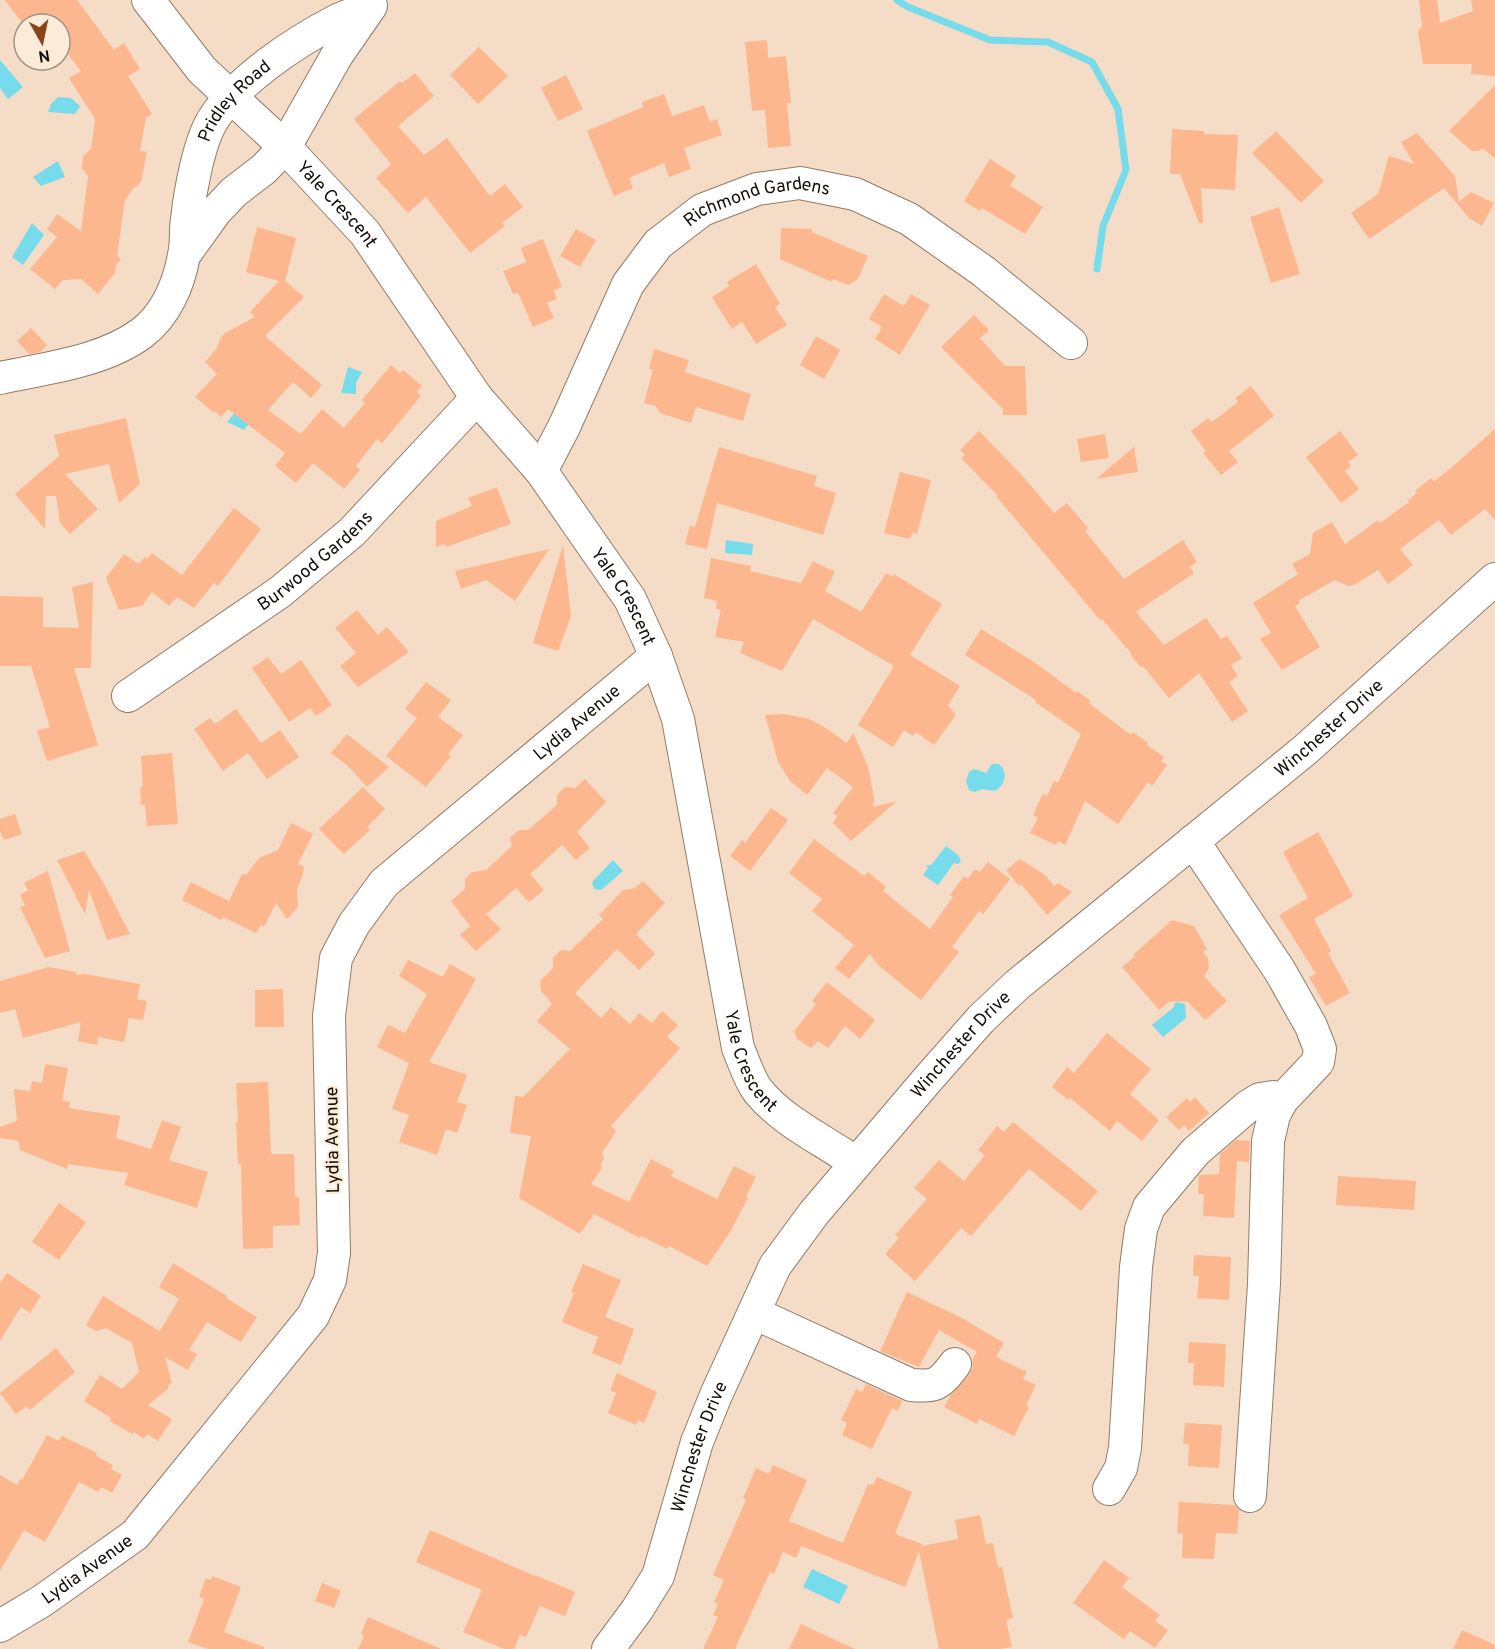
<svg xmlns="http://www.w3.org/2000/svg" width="1495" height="1649" viewBox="0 0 1495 1649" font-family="Overpass,sans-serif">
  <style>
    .water { fill: #76dbeb }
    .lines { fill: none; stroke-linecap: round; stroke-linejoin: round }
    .stream { stroke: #76dbeb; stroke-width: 7 }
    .building { fill: #fcb78f }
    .minor-casing { stroke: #917c68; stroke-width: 34 }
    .minor { stroke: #fff; stroke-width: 32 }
    .labels { text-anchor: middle; stroke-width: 4.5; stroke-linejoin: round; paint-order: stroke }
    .street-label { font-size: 18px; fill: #160f07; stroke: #fdebd9 }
  </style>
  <rect width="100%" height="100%" fill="#f4dcc7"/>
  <!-- water -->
  <path class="water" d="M0 60 23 87 8 99 0 88Z
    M58 97 71 98 80 106 75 114 48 112 51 104Z
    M58 161 65 177 41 186 33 177Z
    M32 223 44 235 23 265 12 257Z
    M348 367 362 372 356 383V394L341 393Z
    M247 398 260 410 244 430 227 422Z
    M726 540 753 544 752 555 725 553Z
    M992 764H999C1009 773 1005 785 995 791L982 789 975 792 969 790 966 781 969 772 974 769 986 773Z
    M946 846 958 855 961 861 958 864 954 863 938 885 923 875 928 868 926 865H931Z
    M613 860 623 871 601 890 594 889 592 882Z
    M1176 1002 1185 1004 1186 1018 1163 1037 1152 1025 1173 1008Z
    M812 1569 848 1586 839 1604 803 1587Z"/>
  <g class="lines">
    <!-- stream -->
    <path class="stream" d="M897 0 908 7 990 40 1048 42 1092 62 1118 109 1126 170 1103 226 1097 269"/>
  </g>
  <!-- building -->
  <path class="building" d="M5 0H77L114 50 124 43 140 69 128 76 152 114 146 118 140 151 147 152 141 182 132 190 125 200 117 256 121 259 116 265 115 273 98 294 81 279 63 280 55 289 30 269 57 237 47 229 57 214 81 231 88 176 82 169 83 156 91 149 95 119 69 78 81 71 60 44V24H23Z
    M1419 0H1437L1440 23 1473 11 1471 0H1495V76L1471 74 1472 64H1423L1418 32 1422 26Z
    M767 40 768 58 786 56 791 103H787L791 146 768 148 765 110 752 111 745 42Z
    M479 47 508 76 478 104 450 75Z
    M415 73 434 96 398 126 424 155 447 138 490 196 505 184 523 207 502 223 505 226 470 253 426 197 408 213 376 178 391 164 354 119 400 81 402 83Z
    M566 75 583 109 558 121 541 88Z
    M1495 85V158L1482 148 1479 151H1472L1449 131Z
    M664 94 672 116 704 105 710 122 717 119 722 135 684 148 691 169 669 177 664 163 629 178 633 188 614 196 587 131 643 107 642 102Z
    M1172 129 1204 131V134L1238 135 1235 190 1201 188 1203 223H1199L1180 174H1170Z
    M1276 131 1324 181 1301 203 1252 153Z
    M1417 133 1455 176 1459 202 1471 192 1494 203 1482 226 1469 218 1444 188 1369 239 1351 213 1378 194 1389 156 1414 164 1401 142Z
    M990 159 1016 176 1010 186 1043 207 1025 234 982 208 980 211 964 201Z
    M1279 207 1300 274 1271 283 1250 217Z
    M257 227 296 238 285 281 304 297 265 336 322 385 311 398 293 382 268 410 301 434 322 409 344 428 365 403 362 400 391 365 400 373 403 370 422 386 417 392 421 396 382 443 377 439 356 466 360 470 344 489 313 463 296 483 275 466 285 453 228 409 221 417 215 411 214 413 195 397 217 374 205 362 217 348 220 339 225 333 255 317 250 312 279 281 246 272Z
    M781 228 812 229V232L868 256 858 279 848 285 833 279 832 282 780 259Z
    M576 229 596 240 580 267 560 256Z
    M543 239 562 287 554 290 557 299 547 303 554 318 533 327 518 293 513 294 503 271 526 262 521 248Z
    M756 264 780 304 775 307 787 325 756 344 742 322 732 329 712 297 729 286 727 282Z
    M884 294 904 306 911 294 930 305 900 355 875 339 882 327 869 319Z
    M974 315 989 330 980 338 1005 366H1025L1027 415H1003V409L941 347Z
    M31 328 47 345 40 352 29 354 17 341Z
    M816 336 840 350 824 379 800 365Z
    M654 349 689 360 685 372 751 394 743 421 696 407 691 423 660 413 656 406 644 403 653 369H649Z
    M1251 386 1274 416 1229 451 1238 462 1221 475 1203 453 1206 451 1191 431 1208 418 1212 422 1238 402 1235 398Z
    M126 418 140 484 119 503 109 464 65 474 98 509 70 534 60 523 56 496H46L45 529 15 494 59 456 54 435Z
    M1495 429V520L1485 509 1451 535 1439 520 1400 549 1413 565 1388 584 1378 570 1354 585 1348 586 1335 580 1298 601 1300 603 1295 606 1320 647 1282 670 1260 639 1271 633 1253 603 1298 574 1292 564 1310 554 1313 533 1332 522 1345 544 1378 520 1380 523 1409 502 1408 500 1417 493 1415 491 1431 478 1434 481 1451 468Z
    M979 431 1020 473 1054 513 1067 503 1088 528 1085 531 1124 579 1183 540 1197 562 1190 567 1194 573 1136 612 1164 645 1206 618 1221 639 1227 636 1242 658 1231 665 1238 676 1229 682 1248 711 1232 722 1199 673 1169 698 1143 666 1141 668 1130 654 1131 653 1102 619 1100 620 996 496H998L961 458 965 455 960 450Z
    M1340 431 1358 455 1348 462 1351 466 1345 471 1359 489 1341 503 1306 457Z
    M1105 434 1109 458 1081 462 1077 439Z
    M719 447 817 476 814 486 836 493 823 535 717 503 707 549 685 544 690 526 695 527Z
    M1134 447 1138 472 1096 479Z
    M900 472 931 480 917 534 912 532 910 539 884 533Z
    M497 487 511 524 446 547 445 544 436 547V521L472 506 468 498Z
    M234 508 261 529 218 586 214 583 194 608 177 597 169 606 152 592 142 606 119 610 106 578 124 554 139 564 145 557 147 559 152 553 182 575Z
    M563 545 571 616 558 651 533 643Z
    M549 549 515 601 486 580 461 589 455 571Z
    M711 558 751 566 750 571 801 583 813 561 835 572 825 591 861 612 886 573 892 577 894 574 942 604 910 655 960 686 948 705 956 715 934 745 916 732 913 736 904 730 893 747 858 725 894 666 813 619 782 671 740 653 744 642 715 637 721 609H716L717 601 704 598Z
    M93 582 91 668H74L98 745 47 761 37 731 50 727 31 666H0V596L43 597V627L79 628 72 587Z
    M357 610 378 635 387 627 409 652 358 687 340 666 356 653 335 628Z
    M981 629 1034 662 1076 693 1077 691 1091 701 1089 703 1103 714 1131 735 1133 732 1148 743 1147 745 1164 757 1161 761 1167 765 1152 786 1148 782 1118 824 1085 801 1065 845 1058 841 1056 845 1030 833 1038 818 1033 815 1043 794 1047 796 1054 781 1058 783 1081 734 1035 702 1036 700 965 655Z
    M268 657 281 674 301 660 332 705 316 716 310 708 289 722 252 668Z
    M426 682 451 700 438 717 463 735 448 754 451 756 426 787 386 756 417 718 405 709Z
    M236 709 261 743 280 730 299 757 267 779 248 753 223 771 194 729 210 718 215 724Z
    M784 714 809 719 823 726 847 743 853 733 868 766 875 803 873 801V807L897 801 851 841 833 823 838 816 833 813 853 787 827 768 807 795 790 781 778 762 765 715Z
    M347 734 389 767 367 787 348 766 331 753Z
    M172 753 178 824 147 826 145 805H141L140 787H143L141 756Z
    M585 779 606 802 577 832 590 848 576 860 562 845 530 874 544 890 529 902 516 888 486 914 501 929 476 951 460 935 470 926 451 901 465 889V879L472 872 486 870 512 846 510 838 519 830H528L557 805V795L565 787 575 788Z
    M363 787 385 809 367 827 370 830 344 854 319 829Z
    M771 808 788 820 750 871 730 856 742 840 745 843Z
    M15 814 22 834 4 840 0 831V819Z
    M291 823 313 834 298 864 304 867 302 877 297 889 298 907 287 919 276 903 264 927 261 925 256 933 223 917 221 920 182 900 191 882 229 901 242 874 246 875 259 858 278 850Z
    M1318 832 1353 896 1314 919 1331 951 1328 953 1350 993 1326 1006 1309 977 1316 974 1279 915 1308 898 1283 852Z
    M814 839 864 876 868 872 886 887 883 891 930 929 953 897 950 895 964 876 968 879 975 869 980 872 988 862 1010 879 983 914 979 911 952 947 959 952 921 1000 878 965 870 954 849 979 835 968 854 945 812 911 822 899 789 873Z
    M84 851 103 882 130 934 107 940 89 890 85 914 57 860Z
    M1020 859 1045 875 1054 886 1058 883 1072 892 1047 915 1021 884 1019 886 1006 870Z
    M48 871 70 951 45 958 20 907 25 905 20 895 28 890 24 883Z
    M643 881 665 903 636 934 655 954 639 970 617 949 575 993 601 1018 611 1007 630 1024 639 1013 652 1023 662 1011 678 1025 667 1037 680 1048 611 1126 616 1131 602 1153 604 1158 601 1163 602 1168 591 1184 629 1202 651 1159 674 1171 671 1176 717 1199 734 1166 756 1177 746 1197 748 1198 730 1232 707 1266 669 1246 667 1249 641 1236 640 1238 594 1214 580 1234 519 1198 531 1136 510 1133 515 1096 523 1097 570 1049 537 1021 552 1004 541 991 540 981 553 968V958L561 950 570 951 603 919 599 915 623 890 635 888Z
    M1172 920 1194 926 1207 949 1203 952 1208 958 1209 968 1204 976 1227 1001 1205 1020 1188 1002 1170 1001 1159 1010 1122 967 1135 956 1134 954Z
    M408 960 443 977 450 964 476 979 429 1062 467 1075 457 1102 467 1105 457 1133 446 1129 437 1155 399 1142 409 1115 392 1109 409 1063 377 1047 388 1025 405 1033 427 994 399 976Z
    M49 967 76 972 77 975 85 974 140 984 137 999 147 1001 143 1020 129 1018 124 1042 98 1037 97 1045 78 1041 81 1022 23 1038 15 1009 0 1013V981Z
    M827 982 875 1020 860 1039 845 1026 828 1048 818 1041 811 1048 797 1039 794 1031 816 1004 812 1001Z
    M283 989 284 1027H255V990Z
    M1107 1033 1151 1069 1130 1094 1159 1120 1142 1141 1117 1121 1110 1131 1070 1098 1068 1100 1052 1087 1067 1067 1074 1073Z
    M45 1064 68 1068 62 1101 70 1102 69 1108 120 1116 116 1138 151 1149 162 1120 181 1127 169 1160 208 1172 197 1208 124 1185 128 1173 68 1164 67 1169 20 1150 19 1141 0 1138V1127L17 1121 14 1089 30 1091 32 1081 42 1083Z
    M268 1082 271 1154H294L295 1197H299L300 1225 273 1226V1248L243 1249 241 1164H238L236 1122H238L236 1083Z
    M1195 1097 1209 1113 1189 1131 1184 1125 1179 1130 1166 1117 1187 1098 1190 1102Z
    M1013 1122 1098 1191 1081 1211 1029 1169 971 1236 961 1228 915 1281 885 1254 899 1238 895 1235 927 1199 914 1188 939 1160 964 1181 985 1155 978 1150 997 1126 1004 1132Z
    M1236 1140 1250 1141 1249 1162 1237 1161 1234 1218 1203 1216 1204 1194H1198L1199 1175 1219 1174 1220 1154Z
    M1338 1176 1416 1181 1414 1210 1336 1205Z
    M59 1203 86 1222 59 1260 32 1242Z
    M1194 1255 1231 1257 1229 1300 1197 1298 1199 1276H1193Z
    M173 1263 227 1296 226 1298 257 1317 241 1342 207 1322 189 1350 197 1354 188 1370 165 1357 172 1383 169 1384 168 1389 148 1405 172 1419 158 1441 147 1434 144 1439 134 1432 132 1434 110 1421 111 1418 84 1401 100 1375 122 1389 139 1372 132 1343 106 1328 96 1331 86 1325 103 1296 160 1331 179 1299 159 1287Z
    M583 1264 621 1280 605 1317 634 1329 621 1365 592 1353 598 1337 562 1322 574 1293 571 1292Z
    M7 1273 41 1296 30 1313 21 1307 0 1341V1283Z
    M907 1292 960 1317 1004 1343 996 1357 1027 1372 1023 1379 1036 1385 1026 1405 1029 1407 1014 1436 979 1419 977 1424 944 1407 950 1396 969 1375 973 1367 972 1360 977 1352 939 1330 919 1367 880 1351Z
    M1189 1342 1226 1344 1224 1387 1193 1385 1194 1363H1188Z
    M56 1348 75 1372 30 1410 27 1406 16 1414 0 1393Z
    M617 1373 657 1392 644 1423 638 1420 636 1425 608 1413 616 1393 610 1390Z
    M866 1384 902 1401 898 1411 892 1408 872 1449 842 1435 847 1423 841 1420 856 1389 862 1392Z
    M1185 1423 1222 1425 1219 1468 1188 1466 1189 1444H1183Z
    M47 1435 59 1441 62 1436 97 1453 96 1456 113 1465 111 1469 122 1475 112 1493 101 1487 98 1492 79 1482 45 1542 24 1530 0 1571V1475L17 1485 20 1479 22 1480Z
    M773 1465 807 1480 789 1521 843 1543 868 1484 873 1485 877 1477 912 1492 895 1534 922 1544 921 1546 958 1539 955 1520 980 1515 986 1544 993 1543 998 1567H1002L1013 1618 1006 1620 1012 1647 1000 1649H939L919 1552 905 1587 801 1546 796 1558 783 1552 774 1574 770 1572 735 1649H703L718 1617 713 1615 718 1604 714 1602 724 1580 713 1575 746 1500 743 1498 756 1468 769 1474Z
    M1179 1502 1234 1505 1239 1510 1237 1534 1216 1533 1214 1559 1182 1558 1183 1534 1177 1533Z
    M430 1530 535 1576V1575L575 1592 565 1616 540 1606 526 1637 520 1635 514 1649H504L463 1632 482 1590 416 1562Z
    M1104 1560 1129 1578 1122 1587 1160 1615 1155 1621 1168 1630 1155 1648 1130 1631 1124 1639 1073 1603Z
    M212 1576 241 1587 224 1632 264 1647V1649H208L188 1642 204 1599 199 1597 206 1578 211 1580Z
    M322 1583 341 1591 334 1608 315 1601Z
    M368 1617 441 1649H358L364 1636 361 1634Z
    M801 1624 855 1649H789Z
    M1462 1630 1495 1645V1649H1453Z"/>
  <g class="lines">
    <!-- minor casing -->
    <g class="minor-casing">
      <g id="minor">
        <path id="s1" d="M148 0 202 70 285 147 365 233 477 398 541 471 630 599 656 656 678 719 738 1048C744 1062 749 1079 758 1091 783 1122 824 1140 856 1163"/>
        <path d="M185 254 216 211 234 192 264 169 285 147 337 55 371 6"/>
        <path id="s2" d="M0 378C46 368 103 362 142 333 166 315 179 284 184 255 187 243 185 230 187 219 190 192 199 140 214 118 238 80 294 43 334 22 344 16 357 13 368 9"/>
        <path id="s3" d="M541 471 564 427 628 284 658 244 702 210 757 189 800 183 855 194 909 219 983 271 1071 343"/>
        <path id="s4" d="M128 696 280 592 352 532 477 398"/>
        <path d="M1193 841 1280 971 1311 1026 1320 1049 1318 1062 1282 1100 1274 1115 1268 1141 1264 1284 1250 1496"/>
        <path d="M754 1313 911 1385C937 1387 940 1384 955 1364"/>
        <path d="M1109 1489 1121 1468 1125 1448 1136 1267 1141 1229 1149 1207 1195 1152 1247 1107 1260 1099 1273 1097 1282 1100"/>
        <path id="s5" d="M0 1626 42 1601 135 1535 313 1316 330 1280 334 1253 329 1016 336 958 354 924 384 883 656 656"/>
        <path id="s6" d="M608 1649 637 1610 658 1576 697 1442 716 1395 775 1266 814 1213 928 1079 981 1019 1017 985 1305 750 1495 579"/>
      </g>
    </g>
    <!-- minor -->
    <use href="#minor" class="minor"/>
  </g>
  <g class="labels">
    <!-- street labels -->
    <g class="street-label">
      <text dy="6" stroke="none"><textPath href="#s2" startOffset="408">Pridley Road</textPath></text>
      <text dy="6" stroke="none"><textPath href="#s1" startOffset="279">Yale Crescent</textPath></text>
      <text dy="6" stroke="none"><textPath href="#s3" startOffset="368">Richmond Gardens</textPath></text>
      <text dy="6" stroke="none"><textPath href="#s4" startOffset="231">Burwood Gardens</textPath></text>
      <text dy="6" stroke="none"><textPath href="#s1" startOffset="766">Yale Crescent</textPath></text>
      <text dy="6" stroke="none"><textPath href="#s5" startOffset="1148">Lydia Avenue</textPath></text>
      <text dy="6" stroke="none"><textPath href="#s6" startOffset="1196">Winchester Drive</textPath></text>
      <text dy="6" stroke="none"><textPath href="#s6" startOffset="710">Winchester Drive</textPath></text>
      <text dy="6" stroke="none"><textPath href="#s1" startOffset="1252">Yale Crescent</textPath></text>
      <text transform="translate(332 1140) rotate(-91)" y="6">Lydia Avenue</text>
      <text dy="6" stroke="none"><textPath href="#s6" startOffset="224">Winchester Drive</textPath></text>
      <text dy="6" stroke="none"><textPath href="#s5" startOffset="104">Lydia Avenue</textPath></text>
    </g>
  </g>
  <!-- north arrow -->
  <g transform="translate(42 42) rotate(171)"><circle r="28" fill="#fdebd9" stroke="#a19385" stroke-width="1.5"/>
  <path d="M0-4.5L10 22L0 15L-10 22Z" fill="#89441a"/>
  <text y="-9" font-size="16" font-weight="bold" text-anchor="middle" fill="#160f07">N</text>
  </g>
</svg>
